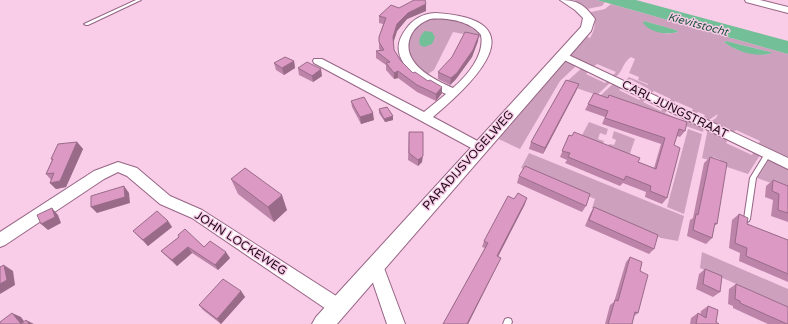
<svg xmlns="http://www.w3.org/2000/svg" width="788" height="324" viewBox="0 0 788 324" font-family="'Varela Round',sans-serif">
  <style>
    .green { fill: #cda1bd; fill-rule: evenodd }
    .water { fill: #73bf98 }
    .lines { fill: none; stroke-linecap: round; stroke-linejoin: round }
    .service-casing { stroke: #966585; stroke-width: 2 }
    .minor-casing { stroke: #966585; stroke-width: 2 }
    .tertiary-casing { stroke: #966585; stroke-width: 2 }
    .service { fill: #fff; fill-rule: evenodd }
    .minor { fill: #fff; fill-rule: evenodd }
    .tertiary { fill: #fff; fill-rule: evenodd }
    .wall { fill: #bc84a9 }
    .shaded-wall { fill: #996b89 }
    .building { fill: #db99c4; stroke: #996b89 }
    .labels { text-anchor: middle; stroke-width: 3; stroke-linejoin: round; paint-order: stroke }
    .far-water-label { font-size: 11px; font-style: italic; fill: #1b553b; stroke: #f9cce8 }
    .street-label { font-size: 12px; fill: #1c0a17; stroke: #f9cce8 }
  </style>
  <rect width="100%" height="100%" fill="#f9cce8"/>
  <!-- green -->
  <path class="green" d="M574 0H597L605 2 602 6 587 9Z
    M611 4 788 54V161L757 146 760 141 736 130 732 134 708 123 716 118 718 114 706 122 702 120 705 115 698 112 694 116 690 114 693 109 675 101 672 105 668 103 671 99 654 91 650 94 646 93 649 89 630 79 626 83 624 82 629 77 648 85V84L638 80 639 77 629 73 635 59 631 57C622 63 624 70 615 78L612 76 616 72 597 64 593 67 565 54 582 35 590 38C595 29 597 22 591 12L605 9ZM644 21 676 30 678 32C663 36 653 31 644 21ZM726 41 770 52V54C754 55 737 52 724 42Z
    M434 17C457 20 468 20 484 38L453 32 434 70 425 76 409 60 407 37 419 23Z
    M563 57 576 64 575 67 560 81 520 149 492 136Z
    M583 67 590 70 586 74 605 83 609 79 612 81 597 95 564 84Z
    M615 82 623 86 619 90 639 100 643 96 647 98 643 102 661 111 665 106 669 108 665 113 684 122 687 118 704 126 703 132 600 96Z
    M589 122 608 129 606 135 600 133 598 139 604 141 601 148 580 139Z
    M708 128 729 138 726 143 752 155 755 150 760 155 748 174 721 165V160L713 157 712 161 702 158Z
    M688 129 702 134 684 214 667 207Z
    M614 131 635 139 628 159 607 150 609 144 614 145 616 140 612 138Z
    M529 153 684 216 678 241 661 238 592 208 595 199 521 168Z
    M769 159 788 167V189L757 178Z
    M702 252 788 289V307L700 268Z"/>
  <!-- water -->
  <path class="water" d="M597 0H636L788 41V54Z
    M644 21 676 30 678 32C666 35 651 33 643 23Z
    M425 31 432 32 435 37 432 44 424 47 420 45C418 40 421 34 425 31Z
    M726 41 770 52 772 53C757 58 737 52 724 42Z"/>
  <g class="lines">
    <!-- service casing -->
    <g class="service-casing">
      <path id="service" d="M136 0H141L88 25H86L84 24Z
        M766 152H770L771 154 756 178 750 219 749 221 747 222 745 221 744 219 750 178Z
        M508 318 511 319 512 322 511 324H503L505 319Z"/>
    </g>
    <!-- minor casing -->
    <g class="minor-casing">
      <path id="minor" d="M745 0H760L788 7V13L746 2Z
        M435 13C539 19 476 81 433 117L483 144 485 147 483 150 479 152 475 150 314 63 313 61 314 59H322L424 112 446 94C422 82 382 60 406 29 413 19 422 14 435 13ZM430 19C446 17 471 21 481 35 485 55 467 76 453 88 432 79 399 62 411 35 415 27 422 22 430 19Z
        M562 52 788 158V169L558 57 557 55 558 53Z
        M118 162 137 168 170 196 202 210 344 301 346 307 344 313 338 315 332 313 192 218 160 204 127 176 118 172 104 179 5 245 0 247V232L94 171Z
        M373 260 379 262 384 268 405 324H387L371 277 365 267 367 262Z"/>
    </g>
    <!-- tertiary casing -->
    <g class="tertiary-casing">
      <path id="tertiary" d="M560 0C577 0 584 4 595 19L591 31 337 324H312L316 317 581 27 583 18 575 10Z"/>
    </g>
    <!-- service -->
    <use href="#service" class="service"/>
    <!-- minor -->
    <use href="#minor" class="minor"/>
    <!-- tertiary -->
    <use href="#tertiary" class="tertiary"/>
  </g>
  <!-- wall -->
  <path class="wall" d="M426 4V11L407 19 397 31 393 42 394 50 401 61 413 73 442 93 436 101 417 92 398 78 394 79 386 70V65L376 58V51L380 50 379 49V37L383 24 379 23V16L399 8Z
    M478 41 472 57 456 79 450 85 438 79V72Z
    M294 61 295 68 284 75 276 70 274 63Z
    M298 68 322 76 313 82 299 75Z
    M579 84 576 91 543 154 529 149 531 142Z
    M594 93 685 131 680 137 677 136 674 145 667 198 662 204 645 197 646 192 623 183 620 186 565 163 567 160 560 157 569 135 654 168 661 144 602 124 605 117 585 110Z
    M351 101 374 120 361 124 352 107Z
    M379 109 393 120 385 122 379 113Z
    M409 132 422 162 418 166 408 160Z
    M77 142 83 149 66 187 56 189 50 183 51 180 46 174 52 160 51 159Z
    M710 157 717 224 714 226 712 238 706 244 687 236 690 220 693 218 704 163Z
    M519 176 586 206 582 212 517 183Z
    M231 179 287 210 274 222 238 194Z
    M773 180 788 186V222L771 216 773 200 765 197 766 186Z
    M525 204 498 257V264L468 324H443L485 248 482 247 484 241Z
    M594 207 654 249 649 254 585 226 590 214Z
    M739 214 747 224 788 240V282L739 261 740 253 729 248 732 220Z
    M168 221 172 227 148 246 133 231Z
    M179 237 204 247 230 258 218 270 192 253 177 266 166 256 161 251Z
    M630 257 640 271 638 313 634 316 632 324H605L610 305 614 302 626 262Z
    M705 269 720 292 713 297 696 289 699 274Z
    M736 284 788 324H768L733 308V306L728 304 729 289Z
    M241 291 245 297 221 324 203 310 199 305Z
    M708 306 716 322 719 324H690L691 318 698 313 700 315 701 311Z"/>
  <!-- shaded-wall -->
  <path class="shaded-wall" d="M426 4V11L407 19 397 31 393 44V37L397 24 408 13Z
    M479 35 478 41 472 57 456 79 450 85 451 78Z
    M294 61 295 68 284 75 282 68Z
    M321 69 322 76 313 82 312 76Z
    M398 71V78L394 79V73Z
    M579 84 576 91 543 154 545 148Z
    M442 87V93L436 101V94Z
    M373 113 374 120 361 124 360 117Z
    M393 116V120L385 122 384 119Z
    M77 142 83 149 66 187 56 189 50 183Z
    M423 156 422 162 418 166V160Z
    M124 186 129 193 130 203 97 213 91 207Z
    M282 195 287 210 274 222 268 207Z
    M527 198 525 204 495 262 497 256Z
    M52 208 58 215 61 223 48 230 41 224Z
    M168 221 172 227 148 246 143 240Z
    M188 247 192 253 177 266 172 260Z
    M226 252 230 258 218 270 215 265Z
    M501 258 468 324H467Z
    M4 265 13 271 15 285 0 294V284Z
    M241 291 245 297 221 324 217 319Z
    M12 313 21 317 26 324H21Z
    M26 320 34 324H29Z"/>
  <!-- building -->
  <path class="building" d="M414 0H425L426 4 408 13 397 24 393 37 394 50 401 61 413 73 415 72 428 81 430 80 442 87 436 94 417 85 398 71 394 73 386 63 390 62 376 51 384 50 379 42V37L386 18 379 16 391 5 399 8Z
    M465 32 479 35 473 50 457 73 451 78 438 72 452 57Z
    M285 57 294 61 282 68 274 63Z
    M307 62 321 69 312 76 298 68Z
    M566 80 579 84 545 148 531 142Z
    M594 93 608 98 609 95 687 122 685 131 679 129 674 145 680 148 667 198 650 191 651 186 626 176 624 180 568 157 570 153 562 151 569 135 572 136 574 132 640 158 638 162 656 169 665 138 605 118 608 111 588 104Z
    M364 97 373 113 360 117 351 101Z
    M387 107 393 116 384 119 379 109Z
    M409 132H423V156L418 160 409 153Z
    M77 142 60 181 50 183 54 173 46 174 53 159H51L58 144Z
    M710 157 727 163 717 224 715 223 712 238 693 230 696 214 698 215Z
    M525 166 590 194 586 206 519 176Z
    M245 168 282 195 268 207 231 179Z
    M773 180 788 186V213L778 210 779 194 772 191Z
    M124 186 125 197 91 207V196Z
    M518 193 527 198 497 256 501 258 467 324H443L488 243 484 241 508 196 514 199Z
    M594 207 658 235 654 249 589 220Z
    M52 208 55 217 41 224 37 215Z
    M157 211 168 221 143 240 133 231Z
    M739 214 748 218 747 224 788 240V274L746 256 747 248 735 243Z
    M185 229 204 247 210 241 226 252 215 265 188 247 172 260 161 251 179 237 178 235Z
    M630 257 642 262 640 271 648 275 638 313 635 312 632 324H608L615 300 618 301Z
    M4 265 7 280 0 284V267Z
    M705 269 722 276 720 292 703 284Z
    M223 279 241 291 217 319 199 305Z
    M736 284 788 307V324H787L740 303V301L735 299Z
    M708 306 718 310 716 322 719 324H696L698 313 706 318Z
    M12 313 21 324 26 320 29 324H0V322Z"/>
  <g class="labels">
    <!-- far-water labels -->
    <g class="far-water-label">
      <text transform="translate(698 24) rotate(15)" y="4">Kievitstocht</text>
    </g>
    <!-- street labels -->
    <g class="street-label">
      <text transform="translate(675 109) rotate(26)" y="4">CARL JUNGSTRAAT</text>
      <text transform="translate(468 160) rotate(-48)" y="4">PARADIJSVOGELWEG</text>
      <text transform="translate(241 243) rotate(33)" y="4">JOHN LOCKEWEG</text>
    </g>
  </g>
</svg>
